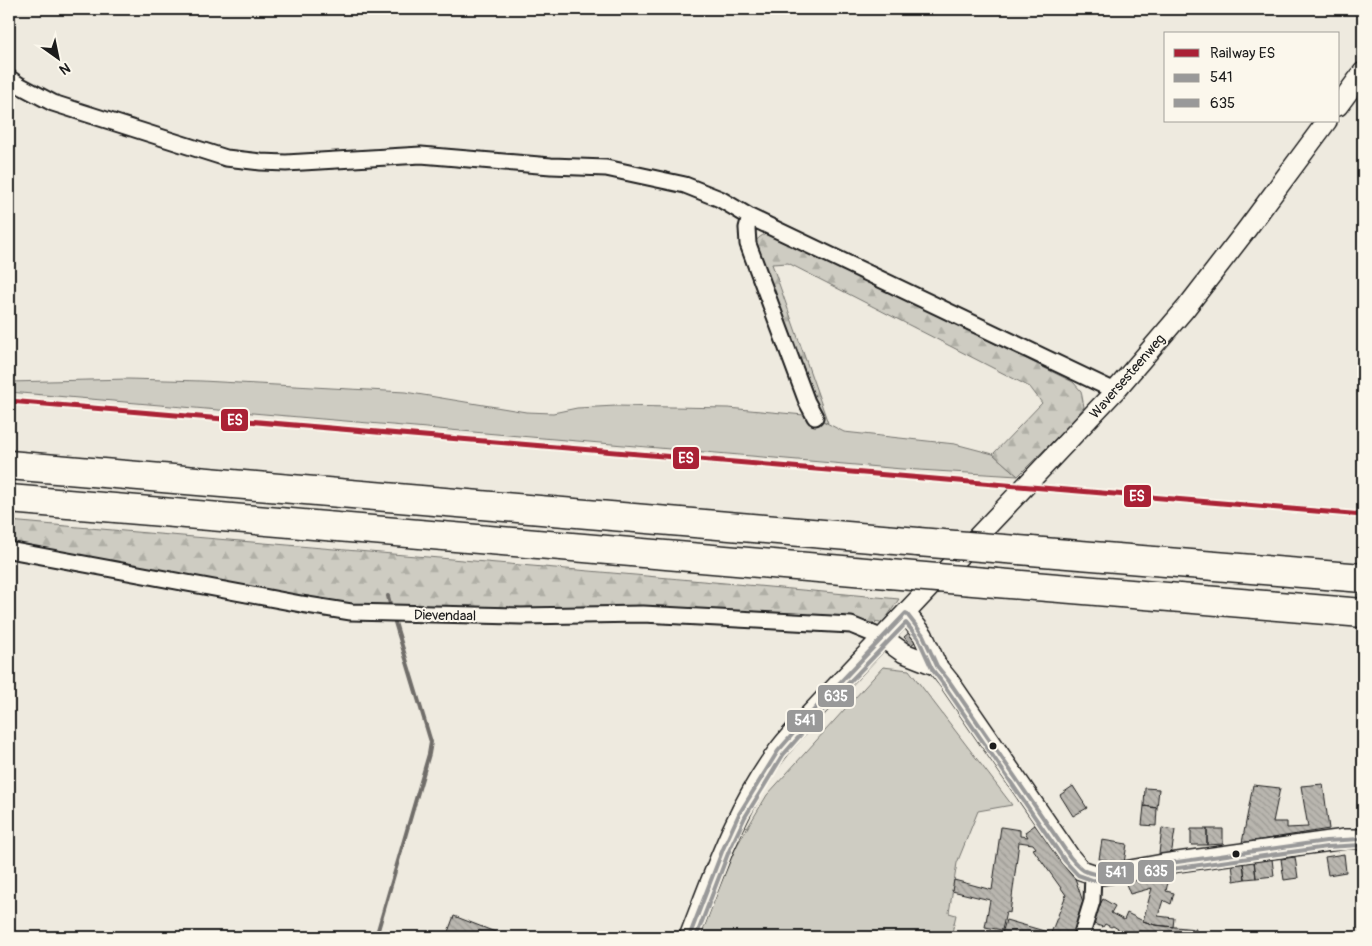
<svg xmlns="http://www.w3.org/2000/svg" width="1372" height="946" viewBox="0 0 1372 946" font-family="Pangolin,sans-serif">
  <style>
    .grass { fill: #ceccc2; stroke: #75746f }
    .forest { fill: url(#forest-firs); stroke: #75746f }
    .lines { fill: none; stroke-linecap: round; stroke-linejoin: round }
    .stream { stroke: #6f6d69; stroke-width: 4 }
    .building { fill: url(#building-back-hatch); stroke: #1c1c1c }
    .minor-casing { stroke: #1c1c1c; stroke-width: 19 }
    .tertiary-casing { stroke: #1c1c1c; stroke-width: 22 }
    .motorway-casing { stroke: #1c1c1c; stroke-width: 31 }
    .minor { stroke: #fbf7ec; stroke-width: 15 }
    .tertiary { stroke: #fbf7ec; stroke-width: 19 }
    .motorway { stroke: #fbf7ec; stroke-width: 28 }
    .motorway-bridge-casing { stroke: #1c1c1c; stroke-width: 31; stroke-linecap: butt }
    .motorway-bridge { stroke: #fbf7ec; stroke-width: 28 }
    .bus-1-casing { stroke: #fbf7ec; stroke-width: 8 }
    .bus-2-casing { stroke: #fbf7ec; stroke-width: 8 }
    .bus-1 { stroke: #999; stroke-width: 4 }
    .bus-2 { stroke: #999; stroke-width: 4 }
    .rail-1-casing { stroke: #fbf7ec; stroke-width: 9 }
    .rail-1 { stroke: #aa2135; stroke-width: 5 }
    .bus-dot { fill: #1c1c1c; stroke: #fbf7ec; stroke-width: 2 }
    .labels { text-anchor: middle; stroke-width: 4; stroke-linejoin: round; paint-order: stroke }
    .street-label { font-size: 14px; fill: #1c1c1c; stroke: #fbf7ec }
    .line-badge { stroke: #fbf7ec; stroke-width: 2 }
    .badge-label { font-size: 14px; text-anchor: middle; font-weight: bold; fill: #fff }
  </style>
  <defs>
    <pattern id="forest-firs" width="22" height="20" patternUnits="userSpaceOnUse" patternTransform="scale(1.25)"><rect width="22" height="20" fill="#ceccc2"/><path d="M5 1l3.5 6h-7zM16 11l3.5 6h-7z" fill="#b0afa6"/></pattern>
    <pattern id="building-back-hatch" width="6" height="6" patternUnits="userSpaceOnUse" patternTransform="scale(1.25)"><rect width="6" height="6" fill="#b9b6af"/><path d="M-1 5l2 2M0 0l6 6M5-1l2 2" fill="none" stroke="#9e9c96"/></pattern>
  </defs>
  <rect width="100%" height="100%" fill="#eeeadf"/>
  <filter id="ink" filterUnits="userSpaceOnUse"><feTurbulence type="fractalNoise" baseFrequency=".02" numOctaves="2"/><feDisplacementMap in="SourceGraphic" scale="10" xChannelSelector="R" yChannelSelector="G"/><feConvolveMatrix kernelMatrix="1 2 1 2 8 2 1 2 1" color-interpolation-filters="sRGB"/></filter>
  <g filter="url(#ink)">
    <!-- grass -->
    <path class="grass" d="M128 379 202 381 405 392 526 412 553 413 577 408 616 406 728 408 804 415 817 418 844 432 955 444 993 454 1018 476 902 469 9 392V382Z
      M883 667 909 670 1012 805 978 811 957 863 949 913 956 915 951 937H698L733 852 767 795Z"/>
    <!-- forest -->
    <path class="forest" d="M770 233 1073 382 1081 391 1084 407 1073 421 1018 476 993 454 1042 403 1030 387 788 263 772 264 828 423 817 418 754 244C758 237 762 235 770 233Z
      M9 521C305 547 602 571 899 599L883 623 810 619 359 606 9 547Z"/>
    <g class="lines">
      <!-- stream -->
      <path class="stream" d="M388 596 391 608
        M376 937 429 754 431 742 394 619"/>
    </g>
    <!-- building -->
    <path class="building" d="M911 631 918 640 911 645 904 637Z
      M1323 784 1329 829 1242 843 1253 785 1280 788 1273 822H1287V828L1308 827 1301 786Z
      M1073 786 1087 808 1073 816 1060 795Z
      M1145 788 1159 789 1157 808 1144 806Z
      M1144 806 1157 808 1156 826 1142 825Z
      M1035 825 1075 878 1084 905 1071 937H1001L1006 920 1051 933 1066 895 1033 849 1036 848 1033 844 1019 842 1010 913 1006 912 1002 930 985 927 990 900 952 891 954 880 992 890 1001 827 1020 830V836L1028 837 1025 832Z
      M1162 828 1175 830 1171 856 1159 854Z
      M1191 829H1207V845H1191Z
      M1207 829H1223V844L1207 845Z
      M1102 840 1127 844 1124 863 1099 859Z
      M1344 854 1346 872 1328 875 1325 857Z
      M1295 857 1298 878 1284 880 1281 859Z
      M1272 859 1274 876 1256 878 1254 861Z
      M1254 861 1256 878 1245 879 1243 862Z
      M1243 862 1245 879 1234 881 1232 864Z
      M1157 872 1158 878 1168 882 1166 891 1174 893 1171 904 1163 900 1158 916 1174 918 1173 927 1155 925 1143 921 1152 888 1130 894 1126 884Z
      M1103 899 1115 906 1111 913 1124 920 1127 913 1143 921 1155 925 1196 929 1194 937H1116L1118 929 1113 926 1111 927 1105 924 1103 927 1090 923Z
      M454 916 508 937H446Z"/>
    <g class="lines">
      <!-- minor casing -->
      <g class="minor-casing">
        <path id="minor" d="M9 78 19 85 53 103 226 158 261 162 286 163 421 155 551 166 606 168 685 185 720 199 750 217 1115 391
          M750 217 747 228 748 244 807 402 815 417
          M9 550 301 604 351 612 521 616 643 614 851 625 883 638
          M1081 937 1092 901 1093 874"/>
      </g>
      <!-- tertiary casing -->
      <g class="tertiary-casing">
        <path id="tertiary" d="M1338 106 1363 72
          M906 613 923 635 937 666 949 681 1070 857 1081 870 1093 874 1103 875 1163 864 1345 839H1361L1363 841
          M883 638 904 653 937 666
          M689 937C714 873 736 807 778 751 788 737 801 724 813 711L1115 391 1186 308 1247 229 1327 121"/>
      </g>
      <!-- motorway casing -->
      <g class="motorway-casing">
        <path id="motorway" d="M9 465 918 542
          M9 499 889 574
          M1031 551 1363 578
          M997 583 1363 613"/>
      </g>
      <!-- minor -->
      <use href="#minor" class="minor"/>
      <!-- tertiary -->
      <use href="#tertiary" class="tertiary"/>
      <!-- motorway -->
      <use href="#motorway" class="motorway"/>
      <!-- motorway-bridge casing -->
      <g class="motorway-bridge-casing">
        <path id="motorway-bridge" d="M918 542 1031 551
          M889 574 997 583"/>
      </g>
      <!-- motorway-bridge -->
      <use href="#motorway-bridge" class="motorway-bridge"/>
      <!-- bus-1 casing -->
      <g class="bus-1-casing">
        <path id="bus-1" d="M689 937 723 849 739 814 778 751 813 711 906 613 923 635 937 666 949 681 1070 857C1082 871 1084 873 1103 875L1163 864 1326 841 1361 839"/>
      </g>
      <!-- bus-2 casing -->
      <g class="bus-2-casing">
        <path id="bus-2" d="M696 937 729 851 745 817 783 755 818 715 906 623 918 638 932 669 944 685 1065 861 1078 875 1092 880 1104 881 1164 870 1327 847 1361 845"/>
      </g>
      <!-- bus-1 -->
      <use href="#bus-1" class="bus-1"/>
      <!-- bus-2 -->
      <use href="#bus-2" class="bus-2"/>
      <!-- rail-1 casing -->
      <g class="rail-1-casing">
        <path id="rail-1" d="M9 401 1363 515"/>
      </g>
      <!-- rail-1 -->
      <use href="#rail-1" class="rail-1"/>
    </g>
  </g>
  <!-- markers -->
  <g class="bus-dot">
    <circle cx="993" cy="746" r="4.5"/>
    <circle cx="1236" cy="854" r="4.5"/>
  </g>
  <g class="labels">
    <!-- street labels -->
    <g class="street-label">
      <text transform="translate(1127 376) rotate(-49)" y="5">Waversesteenweg</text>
      <text transform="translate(445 615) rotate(1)" y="5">Dievendaal</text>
    </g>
  </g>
  <g class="line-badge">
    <rect x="220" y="408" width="29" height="24" rx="5" fill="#aa2135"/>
    <rect x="672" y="446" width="28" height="24" rx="5" fill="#aa2135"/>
    <rect x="1123" y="484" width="29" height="24" rx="5" fill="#aa2135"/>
    <rect x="817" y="684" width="38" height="24" rx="5" fill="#999"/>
    <rect x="786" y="709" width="38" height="24" rx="5" fill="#999"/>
    <rect x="1137" y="859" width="38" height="24" rx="5" fill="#999"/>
    <rect x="1097" y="861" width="38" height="24" rx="5" fill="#999"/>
  </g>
  <g class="badge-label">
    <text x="235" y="425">ES</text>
    <text x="686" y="463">ES</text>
    <text x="1137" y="501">ES</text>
    <text x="836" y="701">635</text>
    <text x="805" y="725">541</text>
    <text x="1156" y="876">635</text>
    <text x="1116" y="877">541</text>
  </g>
  <!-- margin -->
  <rect width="1372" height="946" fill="none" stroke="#fbf7ec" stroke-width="30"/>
  <rect x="15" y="15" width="1342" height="916" fill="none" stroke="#1c1c1c" stroke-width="2" filter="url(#ink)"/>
  <!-- legend -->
  <rect x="1164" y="32" width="175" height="90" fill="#fbf7ec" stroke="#a29f99"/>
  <rect x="1174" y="49" width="25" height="8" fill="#aa2135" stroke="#a29f99"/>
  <text x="1210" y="58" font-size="15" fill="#1c1c1c">Railway ES</text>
  <rect x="1174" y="74" width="25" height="8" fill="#999999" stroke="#a29f99"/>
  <text x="1210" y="82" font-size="15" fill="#1c1c1c">541</text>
  <rect x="1174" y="99" width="25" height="8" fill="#999999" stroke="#a29f99"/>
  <text x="1210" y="108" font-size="15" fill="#1c1c1c">635</text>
  <!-- north arrow -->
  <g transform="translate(58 58) rotate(147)" stroke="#fbf7ec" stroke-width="4" paint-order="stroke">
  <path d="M0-4L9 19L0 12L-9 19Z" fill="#1c1c1c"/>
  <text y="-8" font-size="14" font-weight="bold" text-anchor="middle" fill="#1c1c1c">N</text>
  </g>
</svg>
